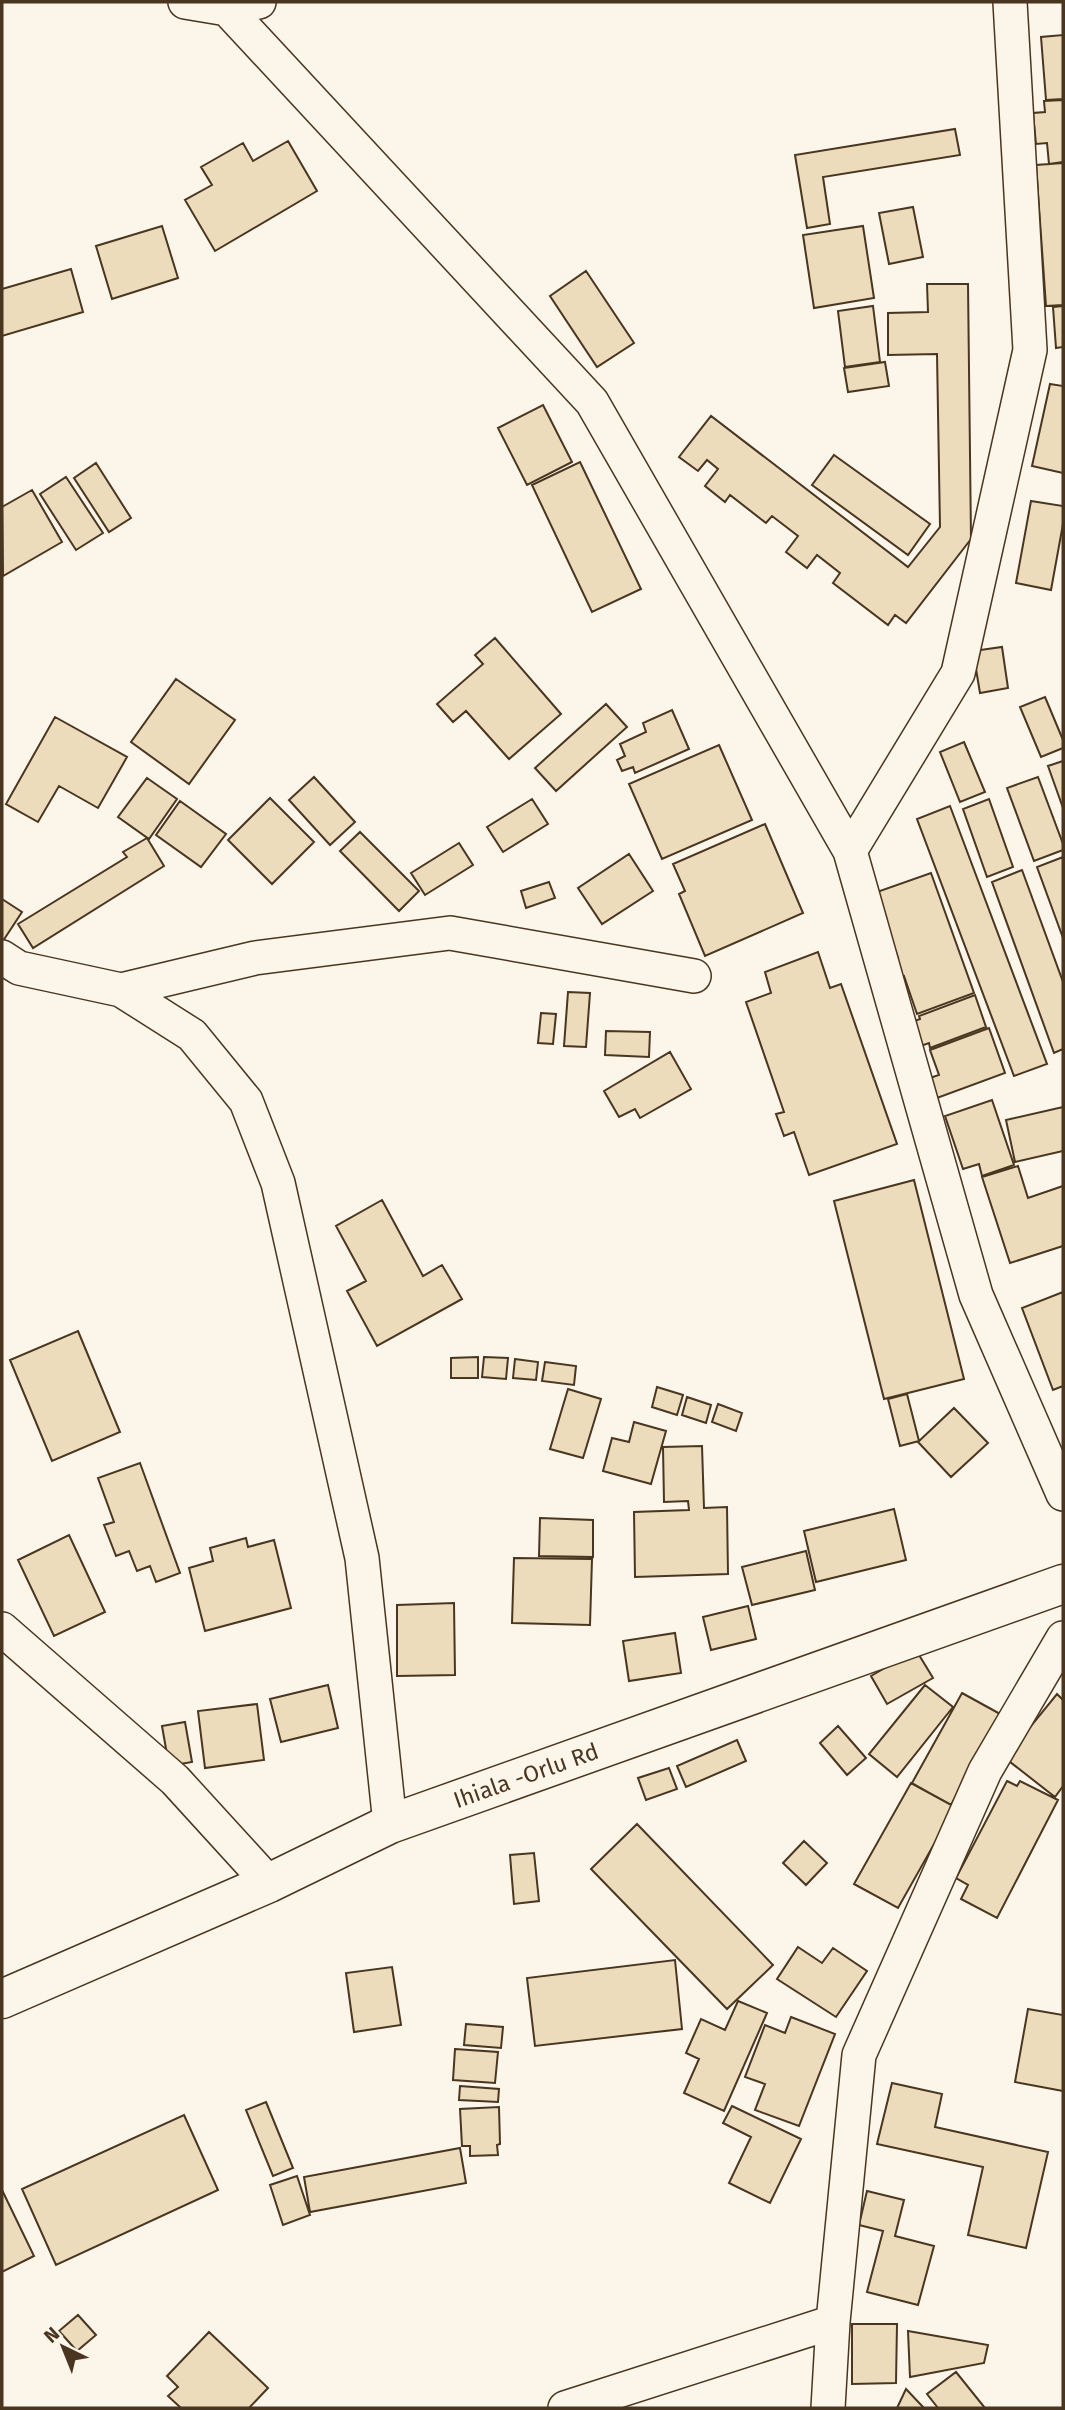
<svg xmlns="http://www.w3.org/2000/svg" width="1065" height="2410" viewBox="0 0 1065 2410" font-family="'Fira Sans',sans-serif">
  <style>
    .building { fill: #ecdcbc; stroke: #4a3520; stroke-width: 2 }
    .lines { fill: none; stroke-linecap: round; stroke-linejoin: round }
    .street-casing { stroke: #4a3520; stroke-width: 36 }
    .secondary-casing { stroke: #4a3520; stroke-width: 41 }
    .street { stroke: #fbf6e9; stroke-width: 33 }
    .secondary { stroke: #fbf6e9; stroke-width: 38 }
    .labels { text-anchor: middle; stroke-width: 5; stroke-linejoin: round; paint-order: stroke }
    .street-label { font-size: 23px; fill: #4a3520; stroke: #fbf6e9 }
  </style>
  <rect width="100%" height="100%" fill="#fbf6e9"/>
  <!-- building -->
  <path class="building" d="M1063 35V99L1046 100 1041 37Z
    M1063 100V162L1049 164 1047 143 1036 144 1033 113 1045 112 1044 101Z
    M955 129 960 155 823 177 830 224 807 228 795 155Z
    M288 141 317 191 215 251 185 200 212 185 201 167 243 143 253 161Z
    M1063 163V305L1046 306 1036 165Z
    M913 207 923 257 889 264 879 213Z
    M162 226 178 278 112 299 96 246Z
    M863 226 874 298 814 308 803 235Z
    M71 269 83 312 2 336V289Z
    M586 271 634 343 597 367 550 296Z
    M927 284H968L971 539 906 623 895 615 888 625 833 583 840 573 817 555 807 568 786 552 798 536 772 516 766 523 730 495 725 502 705 486 718 469 707 460 698 471 679 457 711 416 908 567 940 527 937 354 888 355V313L928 312Z
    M873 306 880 362 845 367 838 311Z
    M1063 306V347L1056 348 1053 307Z
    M885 362 889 386 848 392 844 368Z
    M1050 384 1063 386V473L1032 466Z
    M543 405 572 462 527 485 498 428Z
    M834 455 930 524 908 555 812 485Z
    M580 462 641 589 592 612 532 485Z
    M96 463 131 518 109 532 74 478Z
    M66 477 103 533 76 550 40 494Z
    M32 490 62 542 3 576 2 507Z
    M1031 501 1063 506V524L1051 590 1016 583Z
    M495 638 561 714 509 759 466 711 453 722 437 704 483 664 475 655Z
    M1002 647 1008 688 980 693 973 651Z
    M176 679 235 720 189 784 131 742Z
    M1045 697 1063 740V748L1041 757 1020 707Z
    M606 704 627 727 556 791 535 768Z
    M672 710 689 749 635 773 633 767 622 771 617 760 625 756 620 744 646 732 643 723Z
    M55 717 127 757 98 808 59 786 38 822 6 804Z
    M964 742 985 792 960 802 940 752Z
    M719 745 752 820 662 859 629 784Z
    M1063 761V808L1048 766Z
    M314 777 355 822 330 845 289 800Z
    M1038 777 1063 844V850L1034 861 1007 788Z
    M147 778 177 799 149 839 118 817Z
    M270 798 314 842 272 884 228 840Z
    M532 799 548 824 503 852 487 827Z
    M989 799 1013 867 987 877 963 809Z
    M180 801 226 834 201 867 156 835Z
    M950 806 1047 1064 1014 1076 917 819Z
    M765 824 803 913 705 956 679 894 685 891 673 864Z
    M360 832 419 891 399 911 340 851Z
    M147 838 164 866 33 948 18 924 127 857 123 852Z
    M459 843 473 865 425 895 411 873Z
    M629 854 653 891 602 924 578 888Z
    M1063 857V938L1037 867Z
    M1022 870 1063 982V1049L1054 1053 992 882Z
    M931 873 974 993 917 1014 904 976 893 980 886 962 898 958 874 893Z
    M549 882 555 898 526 908 521 891Z
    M2 899 22 912 3 941 2 940Z
    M818 952 830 988 841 984 897 1144 809 1175 794 1132 784 1136 776 1114 784 1112 746 1002 771 993 765 972Z
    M568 992 590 993 586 1047 564 1046Z
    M975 995 986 1027 930 1048 929 1043 918 1047 910 1023 920 1019 919 1016Z
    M541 1013 556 1014 553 1044 538 1043Z
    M989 1028 1005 1073 937 1098 930 1078 939 1075 930 1050Z
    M606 1031 650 1032 649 1057 605 1055Z
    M670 1052 691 1089 640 1118 635 1109 619 1117 604 1091Z
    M992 1100 1014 1165 982 1176 979 1164 963 1169 945 1116Z
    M1063 1107V1151L1015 1162 1006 1120Z
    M1018 1166 1028 1198 1063 1186V1246L1010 1263 982 1177Z
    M914 1180 964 1379 884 1399 834 1201Z
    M382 1200 423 1276 442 1265 462 1299 377 1346 347 1291 366 1281 336 1226Z
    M1063 1292V1386L1053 1390 1022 1308Z
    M78 1331 120 1432 52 1461 10 1360Z
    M478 1357V1378H451V1358Z
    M484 1357 508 1358 506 1379 482 1377Z
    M515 1359 538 1362 536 1380 513 1378Z
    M545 1362 576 1366 574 1385 542 1381Z
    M657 1387 683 1395 677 1415 652 1407Z
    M568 1389 601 1399 583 1458 550 1449Z
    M907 1394 919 1441 900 1446 888 1399Z
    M687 1397 711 1405 706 1423 682 1415Z
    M718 1404 742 1413 736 1431 712 1422Z
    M954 1408 988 1443 951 1477 918 1442Z
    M634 1422 666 1431 651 1484 603 1471 612 1438 629 1442Z
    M702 1446 704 1508 727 1507 728 1574 635 1577 634 1512 689 1510 688 1501 664 1502 663 1447Z
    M140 1463 180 1573 156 1582 150 1566 137 1571 129 1551 116 1556 104 1525 114 1522 98 1478Z
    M894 1509 906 1560 816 1582 804 1531Z
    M540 1518 593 1520V1557L539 1556Z
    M69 1535 105 1612 54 1636 18 1560Z
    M246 1538 248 1547 274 1540 291 1608 205 1631 189 1568 213 1561 210 1548Z
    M806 1551 815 1590 752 1605 742 1567Z
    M514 1558 592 1559 590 1625 512 1623Z
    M454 1603 455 1675 397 1676V1605Z
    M748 1606 756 1639 711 1650 703 1617Z
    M675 1633 681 1673 629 1681 623 1641Z
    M916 1650 933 1678 887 1704 871 1676Z
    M328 1685 338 1728 281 1742 270 1699Z
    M925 1685 953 1707 897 1777 869 1754Z
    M962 1693 1002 1715 951 1805 912 1783Z
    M1057 1694 1063 1700V1786L1055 1797 1005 1758Z
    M257 1704 264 1760 205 1768 198 1711Z
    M185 1722 192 1762 169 1766 162 1726Z
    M838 1726 866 1758 847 1775 820 1743Z
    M737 1740 746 1761 686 1787 677 1766Z
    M669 1768 677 1789 646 1800 638 1778Z
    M1007 1781 1017 1786 1020 1781 1058 1800 997 1918 961 1899 968 1885 956 1878Z
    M911 1783 955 1807 898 1908 854 1884Z
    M637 1824 773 1965 727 2009 591 1869Z
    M804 1841 827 1863 806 1885 783 1863Z
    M534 1853 539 1901 514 1904 510 1855Z
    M798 1947 822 1963 833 1948 867 1971 836 2017 777 1979Z
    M675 1960 682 2029 535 2046 527 1978Z
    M392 1967 401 2025 354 2032 346 1973Z
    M738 2001 767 2013 724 2111 684 2093 699 2059 686 2053 701 2019 725 2030Z
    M1028 2009 1063 2015V2091L1015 2082Z
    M791 2017 835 2034 799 2126 755 2110 765 2084 745 2077 765 2025 785 2033Z
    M466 2024 503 2027 501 2048 464 2045Z
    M455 2049 498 2052 495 2083 453 2080Z
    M892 2083 942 2094 935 2127 1048 2152 1026 2248 968 2235 983 2167 877 2144Z
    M460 2086 499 2089 498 2102 459 2100Z
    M266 2102 293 2168 273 2176 246 2110Z
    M732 2106 801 2139 770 2203 729 2183 751 2137 723 2123Z
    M499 2107 500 2144 497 2145 498 2155 470 2156V2146H462L460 2109Z
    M184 2115 218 2190 56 2265 22 2189Z
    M460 2148 466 2183 310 2212 304 2177Z
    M297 2176 310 2215 283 2225 270 2185Z
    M2 2190 34 2256 2 2272Z
    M867 2191 904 2200 895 2236 934 2246 918 2305 867 2292 883 2231 859 2225Z
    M78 2315 96 2335 77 2351 59 2331Z
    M852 2324H897L896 2383 852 2384Z
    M908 2331 988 2345 984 2363 910 2377Z
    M209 2332 268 2388 249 2408H181L168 2396 178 2387 167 2376Z
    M956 2372 985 2408H938L927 2394Z
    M906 2389 924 2408H897Z"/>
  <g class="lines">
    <!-- street casing -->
    <g class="street-casing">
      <path id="street" d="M185 2 227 9 259 2
        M227 9 592 402 850 851 976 1295 1063 1494
        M850 851 958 673 1030 350 1010 2
        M2 957 19 968 121 990 192 1035 246 1101 278 1183 362 1558 390 1824
        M121 990 255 958 450 933 694 976
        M2 1629 175 1780 269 1883
        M565 2408 833 2322
        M828 2408 833 2322 859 2055 985 1771 1063 1638"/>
    </g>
    <!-- secondary casing -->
    <g class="secondary-casing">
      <g id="secondary">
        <path id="s1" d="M2 1999 269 1883 390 1824 1063 1584"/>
      </g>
    </g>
    <!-- street -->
    <use href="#street" class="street"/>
    <!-- secondary -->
    <use href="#secondary" class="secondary"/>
  </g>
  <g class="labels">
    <!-- street labels -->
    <g class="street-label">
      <text dy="8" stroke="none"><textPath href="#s1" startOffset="570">Ihiala -Orlu Rd</textPath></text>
    </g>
  </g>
  <!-- border -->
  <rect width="1065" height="2410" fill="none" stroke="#4a3520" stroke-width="7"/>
  <!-- north arrow -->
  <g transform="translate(63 2347) rotate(317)" stroke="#fbf6e9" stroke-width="5" paint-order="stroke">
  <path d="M0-5L12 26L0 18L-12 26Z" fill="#4a3520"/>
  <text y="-10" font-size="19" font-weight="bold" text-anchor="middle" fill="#4a3520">N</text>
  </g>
</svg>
